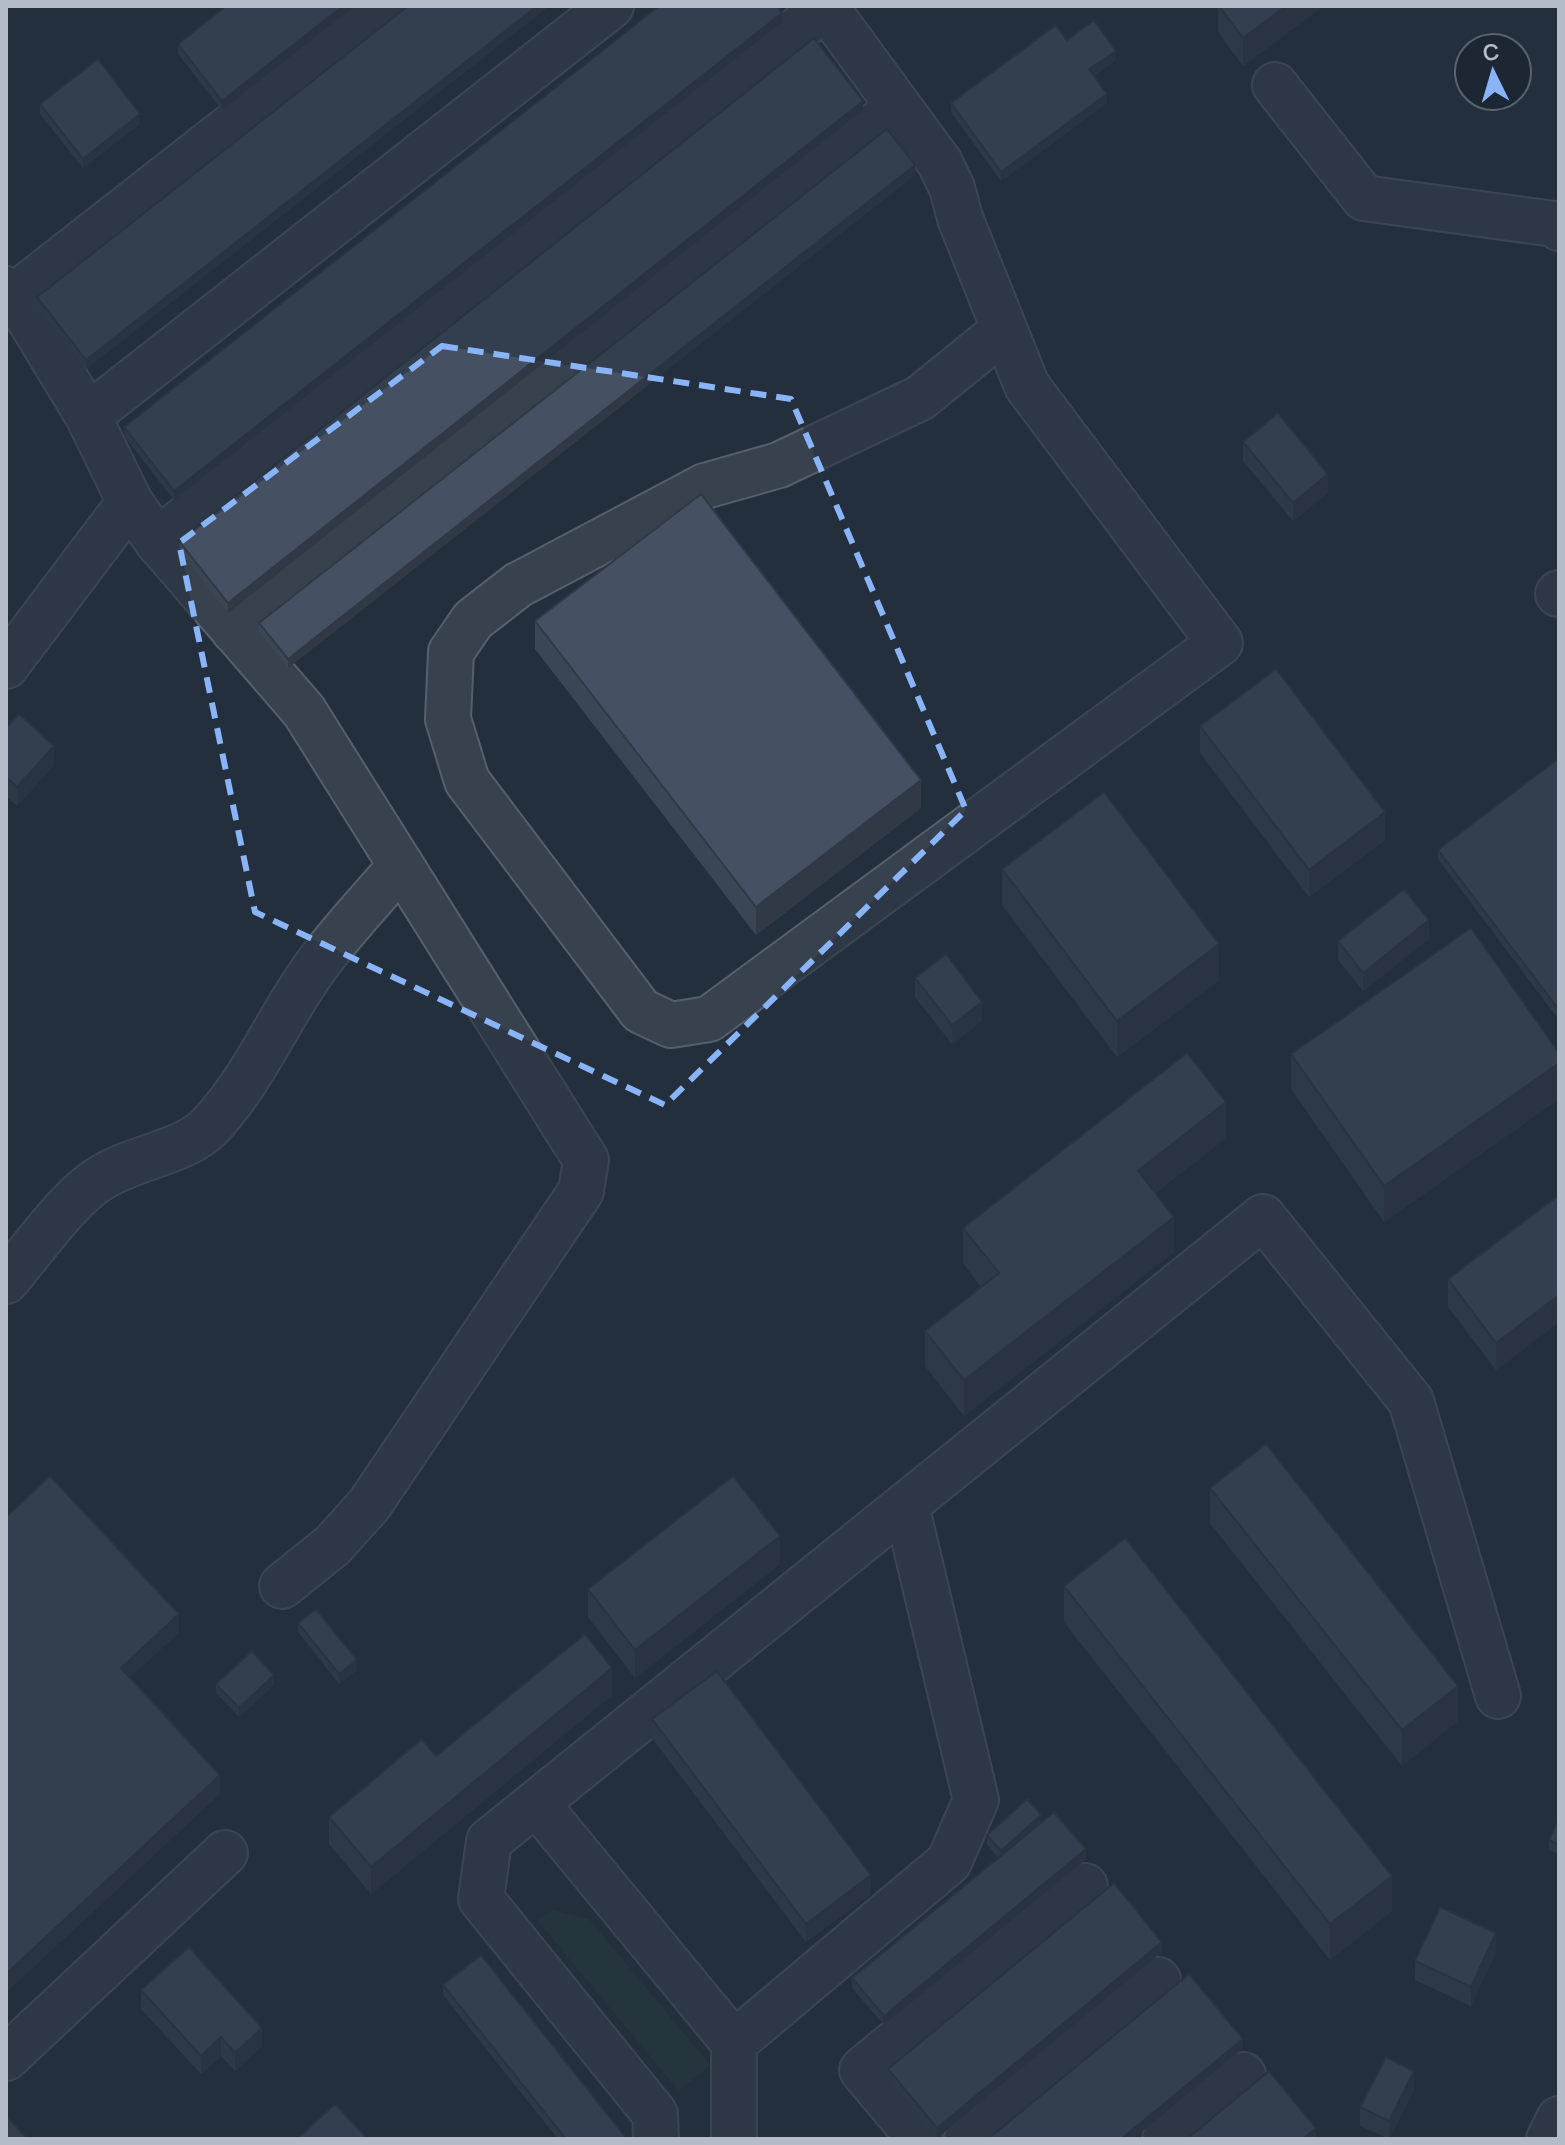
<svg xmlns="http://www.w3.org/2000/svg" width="1565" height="2145" viewBox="0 0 1565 2145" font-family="Manrope,sans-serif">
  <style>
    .grass { fill: #263c3f }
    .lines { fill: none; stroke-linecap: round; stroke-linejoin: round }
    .minor-casing { stroke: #565f6c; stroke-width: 48 }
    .minor { stroke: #38414e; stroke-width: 44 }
    .wall { fill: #3b4654 }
    .shaded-wall { fill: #303945 }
    .building { fill: #455162; stroke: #303945; stroke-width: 2 }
    .marked { fill: none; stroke: #8ab4f8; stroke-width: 6; stroke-dasharray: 16 10; stroke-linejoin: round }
  </style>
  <rect width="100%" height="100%" fill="#242f3e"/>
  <!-- grass -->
  <path class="grass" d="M552 1910 589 1919 710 2065 679 2091 538 1921Z"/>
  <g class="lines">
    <!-- minor casing -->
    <g class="minor-casing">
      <path id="minor" d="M825 6 940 163 952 188 960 218 1027 386 1220 643 709 1019 671 1025 641 1011 467 781 448 719 451 652 473 620 518 585 705 486 779 465 920 398 1004 330
        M1275 85 1364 198 1554 224 1559 228
        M6 289 25 312 88 416 130 502 157 541 304 711 586 1160 581 1191 369 1505 333 1545 282 1586
        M13 297 385 6
        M88 416 611 6
        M157 541 826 7
        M1558 594 1559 593
        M234 631 899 107
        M6 666 130 502
        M6 1281C32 1251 68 1198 101 1178 134 1157 186 1152 210 1126 252 1082 276 1023 311 973 337 935 371 901 401 865
        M536 1803 734 2043V2139
        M734 2043 949 1862 976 1800 906 1505
        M6 2058 225 1853
        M656 2139 655 2114 481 1899 489 1841 1263 1217 1411 1401 1498 1696
        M920 2139 862 2070 1085 1886
        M967 2139 1158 1980
        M1165 2139 1243 2075
        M1549 2139 1559 2119"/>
    </g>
    <!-- minor -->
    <use href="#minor" class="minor"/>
  </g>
  <!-- wall -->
  <path class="wall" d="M226 6 222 110 178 54V44Z
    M408 6H549L86 369 37 307V297Z
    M1218 6H1323L1243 66 1218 32Z
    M782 22 174 500 124 436V427Z
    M1067 40 1116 60 1094 76 1107 103 1001 181 951 112V103Z
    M40 104 140 124 83 168 40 114Z
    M863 110 228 613 179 550V541Z
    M915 175 288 668 259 632V623Z
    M1243 442 1328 493 1293 521 1243 461Z
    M535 621 921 808 756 935 535 649Z
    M1200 726 1385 840 1309 897 1200 753Z
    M6 728 54 765 17 806 6 796Z
    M1559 758V1020L1438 859V850Z
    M1002 869 1219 980 1117 1057 1002 905Z
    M1429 939 1363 991 1338 960V941Z
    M915 978 982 1021 952 1044 915 997Z
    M1559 1053V1099L1384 1222 1291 1089V1054Z
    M1226 1138 1155 1193 1174 1252 964 1416 925 1366V1331L981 1287 963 1263V1228Z
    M1559 1195V1322L1496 1370 1448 1307V1279Z
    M1210 1488 1458 1721 1402 1766 1210 1523Z
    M780 1564 635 1678 588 1617V1589Z
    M1064 1586 1392 1911 1330 1960 1064 1622Z
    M298 1623 357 1670 339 1684 298 1632Z
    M216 1684 274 1685 239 1717 216 1693Z
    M612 1695 371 1894 329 1844V1817L436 1756Z
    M652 1719 871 1894 806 1942 652 1738Z
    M1559 1819V1854L1549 1850V1840Z
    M1041 1822 1086 1859 884 2025 852 1988V1978L998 1858 987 1844V1835Z
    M1162 1952 937 2138 888 2079V2069Z
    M1496 1952 1471 2006 1415 1980V1961Z
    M443 1985 627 2139H558L443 1995Z
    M141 1990 262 2046 235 2071 221 2056 201 2074 141 2009Z
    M1414 2090 1389 2139 1360 2126V2107Z"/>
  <!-- shaded-wall -->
  <path class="shaded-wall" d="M343 6H355L222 110V101Z
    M537 6H549L86 369V360Z
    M1286 6H1323L1243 66V38Z
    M782 13V22L174 500V491Z
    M1116 51V60L1089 79V69Z
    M1107 94V103L1001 181V172Z
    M863 101V110L228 613V603Z
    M140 114V124L83 168V159Z
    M915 165V175L288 668V659Z
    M1328 474V493L1293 521V503Z
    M54 746V765L17 806V787Z
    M921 780V808L756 935V907Z
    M1385 812V840L1309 897V870Z
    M1429 920V939L1363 991V973Z
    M1219 944V980L1117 1057V1021Z
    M982 1002V1021L952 1044V1025Z
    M1559 1063V1099L1384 1222V1186Z
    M1226 1102V1138L1138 1207V1171Z
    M1174 1217V1252L964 1416V1380Z
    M1559 1295V1322L1496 1370V1343Z
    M780 1536V1564L635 1678V1650Z
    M179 1614V1633L121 1686V1668Z
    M357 1660V1670L339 1684V1674Z
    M612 1668V1695L371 1894V1867Z
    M274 1675V1685L239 1717V1708Z
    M1458 1686V1721L1402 1766V1730Z
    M220 1775V1794L6 1993V1974Z
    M1041 1815V1825L1001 1861V1851Z
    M1086 1849V1859L884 2025V2016Z
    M871 1875V1894L806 1942V1924Z
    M1392 1876V1911L1330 1960V1924Z
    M1496 1933V1952L1471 2006V1987Z
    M1162 1942V1952L937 2138V2128Z
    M262 2028V2046L235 2071V2053Z
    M221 2037V2056L201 2074V2056Z
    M1243 2039V2048L1133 2139H1121Z
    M1414 2071V2090L1389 2139V2121Z
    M1316 2128V2138L1314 2139H1303Z"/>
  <!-- building -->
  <path class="building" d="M226 6H343L222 101 178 44Z
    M408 6H537L86 360 37 297Z
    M659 6H777L782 13 174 491 124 427Z
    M1219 6H1286L1243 38Z
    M1094 20 1116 51 1089 69 1107 94 1001 172 951 103 1056 25 1067 40Z
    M814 38 863 101 228 603 179 541Z
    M98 59 140 114 83 159 40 104Z
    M887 129 915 165 288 659 259 623Z
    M1278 413 1328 474 1293 503 1243 442Z
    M701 494 921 780 756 907 535 621Z
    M1276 669 1385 812 1309 870 1200 726Z
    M19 714 54 746 17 787 6 777V728Z
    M1559 758V1010L1438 850Z
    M1104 792 1219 944 1117 1021 1002 869Z
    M1404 889 1429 920 1363 973 1338 941Z
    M1471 928 1559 1053V1063L1384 1186 1291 1054Z
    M946 954 982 1002 952 1025 915 978Z
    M1187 1053 1226 1102 1138 1171 1174 1217 964 1380 925 1331 999 1273 963 1228Z
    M1559 1195V1295L1496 1343 1448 1279Z
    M1266 1444 1458 1686 1402 1730 1210 1488Z
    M50 1476 179 1614 121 1668 220 1775 6 1974V1517Z
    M733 1476 780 1536 635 1650 588 1589Z
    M1125 1538 1392 1876 1330 1924 1064 1586Z
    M316 1609 357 1660 339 1674 298 1623Z
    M585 1634 612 1668 371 1867 329 1817 422 1739 436 1756Z
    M252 1651 274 1675 239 1708 216 1684Z
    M717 1671 871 1875 806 1924 652 1719Z
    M1027 1799 1041 1815 1001 1851 987 1835Z
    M1054 1812 1086 1849 884 2016 852 1978Z
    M1559 1819V1845L1549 1840Z
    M1114 1883 1162 1942 937 2128 888 2069Z
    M1440 1907 1496 1933 1471 1987 1415 1961Z
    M189 1947 262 2028 235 2053 221 2037 201 2056 141 1990Z
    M481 1955 627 2139H566L443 1985Z
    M1189 1974 1243 2039 1121 2139H988Z
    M1386 2057 1414 2071 1389 2121 1360 2107Z
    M1269 2071 1316 2128 1303 2139H1187Z
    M335 2104 368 2139H297Z
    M6 2116 28 2139H6Z"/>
  <!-- marked area -->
  <path d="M0 0H1565V2145H0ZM442 346 791 399 966 810 665 1105 255 912 179 543Z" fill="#242f3e" fill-opacity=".55" fill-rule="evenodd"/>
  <path class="marked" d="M442 346 791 399 966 810 665 1105 255 912 179 543Z"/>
  <!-- border -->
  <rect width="1565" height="2145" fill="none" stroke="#b4bcc9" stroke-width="16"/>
  <!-- north arrow -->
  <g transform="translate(1493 72) rotate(355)"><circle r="38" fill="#1d2633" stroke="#59626f" stroke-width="2"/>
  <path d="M0-6L14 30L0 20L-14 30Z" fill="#8ab4f8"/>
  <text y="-12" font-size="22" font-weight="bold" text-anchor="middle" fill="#b4bcc9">С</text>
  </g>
</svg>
